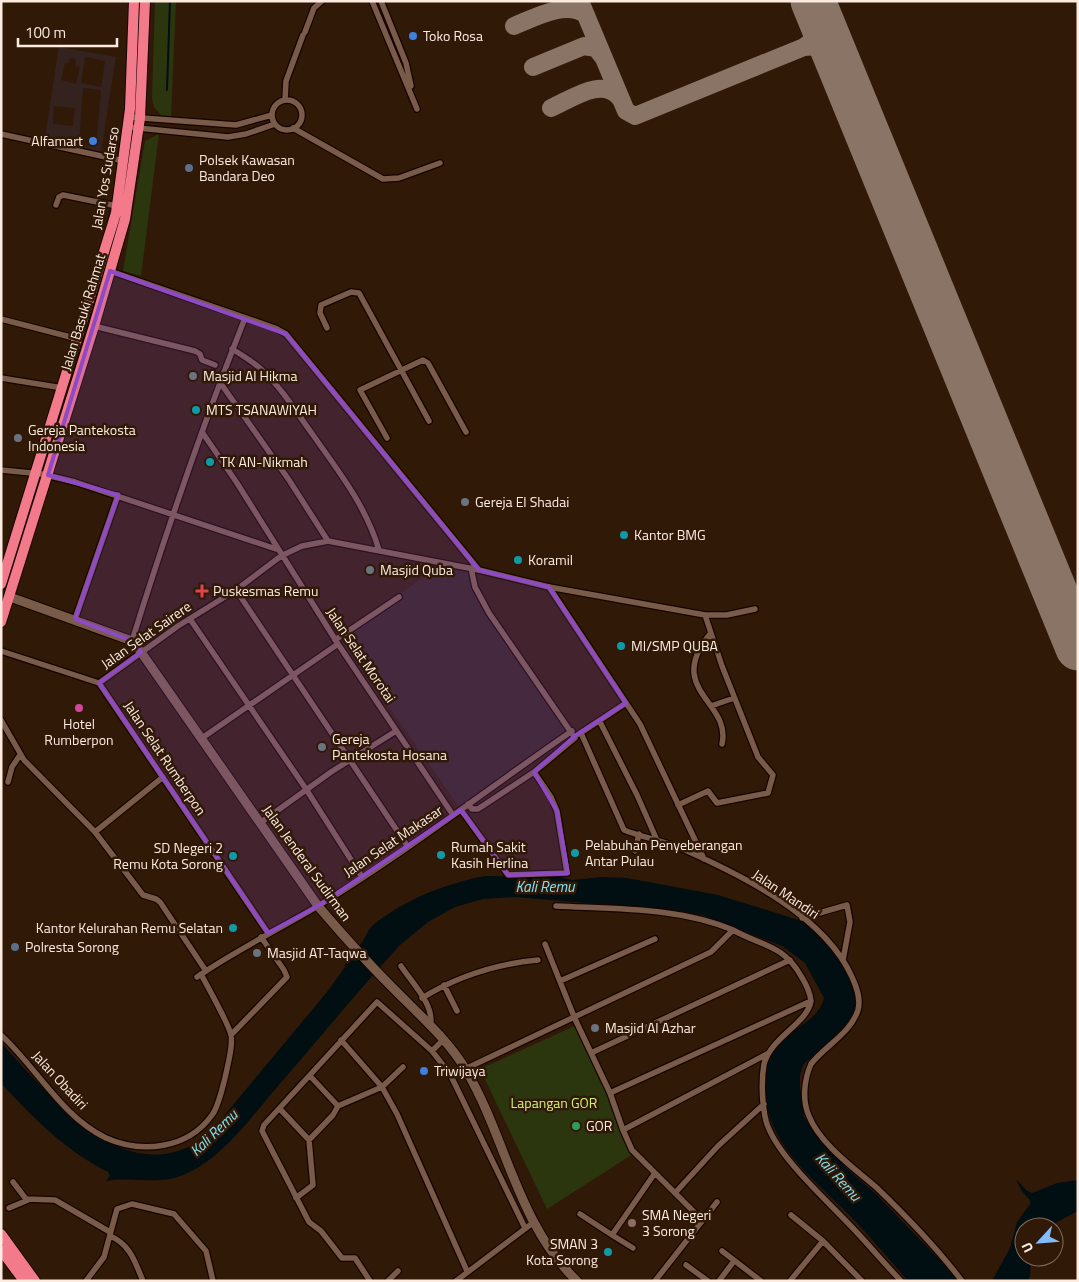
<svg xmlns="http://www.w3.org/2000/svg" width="1079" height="1282" viewBox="0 0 1079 1282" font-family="'Titillium Web',sans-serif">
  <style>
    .commercial { fill: #34221e; fill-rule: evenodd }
    .green { fill: #2c360e }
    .water { fill: #010f12 }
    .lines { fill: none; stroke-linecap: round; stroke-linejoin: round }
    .stream { stroke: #010f12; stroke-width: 2 }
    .taxiway { stroke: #8a7466; stroke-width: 18 }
    .runway { stroke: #8a7466; stroke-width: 45 }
    .street-casing { stroke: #180300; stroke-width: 8 }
    .secondary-casing { stroke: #180300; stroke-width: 11 }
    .highway-casing { stroke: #180300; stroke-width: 12 }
    .street { stroke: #795b4a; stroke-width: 5.5 }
    .secondary { stroke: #795b4a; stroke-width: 9 }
    .highway { stroke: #f27a8a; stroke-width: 10 }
    .marked { fill: #8e49c4; fill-opacity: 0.2; stroke: #8e49c4; stroke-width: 4; stroke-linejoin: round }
    .shop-dot { fill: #3f7fe0; stroke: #311908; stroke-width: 2 }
    .service-dot { fill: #5c6f8a; stroke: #311908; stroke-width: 2 }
    .worship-dot { fill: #6b7280; stroke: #311908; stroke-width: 2 }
    .culture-dot { fill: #0f9aa8; stroke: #311908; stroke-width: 2 }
    .health-dot { fill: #e0444e; stroke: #311908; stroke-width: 2 }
    .hotel-dot { fill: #d1479c; stroke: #311908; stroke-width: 2 }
    .leisure-dot { fill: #2e9e5b; stroke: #311908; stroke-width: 2 }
    .education-dot { fill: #8d6e63; stroke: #311908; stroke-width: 2 }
    .labels { text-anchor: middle; stroke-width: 5; stroke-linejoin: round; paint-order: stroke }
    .poi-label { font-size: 14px; fill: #fdebe0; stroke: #311908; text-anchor: start }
    .street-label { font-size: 14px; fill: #fdebe0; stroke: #311908 }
    .park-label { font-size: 14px; fill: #d0f376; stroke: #311908 }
    .water-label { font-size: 15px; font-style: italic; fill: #82e2f4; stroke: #311908 }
  </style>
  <rect width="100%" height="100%" fill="#311908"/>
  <!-- commercial -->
  <path class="commercial" d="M59 47 116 57 101 152 44 142ZM85 57 105 61 101 87 81 83ZM70 58 76 59 75 66 80 67 76 84 61 80 65 63H68ZM83 88 101 90 96 146 79 144ZM54 106 75 108 73 126 53 124Z
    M436 568 474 572 483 600 572 727 459 807 340 637Z"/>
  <!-- green -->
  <path class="green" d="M155 1H176L171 116H162L154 107 152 98Z
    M159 134 141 276 123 271 145 141Z
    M577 1025 633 1154 547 1209 480 1069Z"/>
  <!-- water -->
  <path class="water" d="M485 876 560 877 572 880 601 877 627 878 718 895 802 921 819 934 837 954 850 978 857 998 853 1016 841 1031 803 1065 800 1076V1088L804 1117 811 1128 846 1168 875 1193 960 1281H908C886 1256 865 1230 841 1207 806 1172 764 1139 765 1085 765 1076 765 1067 768 1059 777 1032 817 1026 824 998L805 963 782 946 702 915 679 911 515 897 483 899 455 907 428 922 400 945C358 991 319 1039 278 1086 251 1117 221 1161 181 1176 158 1185 130 1176 106 1181L110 1176 108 1172C66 1151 33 1118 1 1083V1043C45 1089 108 1175 181 1150 196 1145 207 1134 218 1123L327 992 345 967V958L341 948 348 953C366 946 364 933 373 925 406 899 444 884 485 876Z
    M1016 1179 1026 1190 1032 1193 1057 1183 1078 1180V1211L1057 1222 1053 1227H1024V1257H1031L1030 1276 1028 1281H992L1010 1248 1017 1222 1030 1204V1200L1021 1190Z"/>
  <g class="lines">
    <!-- stream -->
    <path class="stream" d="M167 90 170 1"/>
    <!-- taxiway -->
    <path class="taxiway" d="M580 1 626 111 635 116 804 47C816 39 819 31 820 17
      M514 26C536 17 567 0 586 15
      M804 47C819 45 826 48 837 59
      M533 67 584 46 596 48 603 57
      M551 108C572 99 602 76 620 98"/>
    <!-- runway -->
    <path class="runway" d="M813 1 1078 648"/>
    <!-- street casing -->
    <g class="street-casing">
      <path id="street" d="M372 1 417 109
        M381 1 406 63 411 86
        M305 32 314 8 322 1
        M285 100 286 81 303 35
        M272 115a15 15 0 1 1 30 0a15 15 0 1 1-30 0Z
        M129 117 236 125 272 115
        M128 127 228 137 246 134 275 124
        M293 128 383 179 399 178 440 163
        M1 134 124 161
        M56 205 59 197 63 195 117 206
        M110 271 275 328 286 334 479 570
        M1 319 78 339
        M94 326 195 351 200 354 202 360 215 365
        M327 328 320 313 321 305 351 292 359 293 429 421
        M232 349C242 355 252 361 261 369 281 387 297 413 313 435 339 472 366 506 379 550
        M1 378 63 388
        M219 381 289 480 328 541
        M202 432 237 483 338 644 453 815
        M387 438 360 390 423 360 428 363 466 432
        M1 470 42 474 75 482 276 549
        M549 587 640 724 704 859
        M236 590 408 847
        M75 619 118 495
        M190 619 306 789 362 877
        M710 634C664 690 732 702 722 744
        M335 640 399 597
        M132 641C166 532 203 424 245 318
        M1 651 99 683 268 933
        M99 683 178 626 236 590 281 556 302 546 328 541 479 570 549 587 705 615H727L755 609
        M711 706 734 698
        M1 720 24 760 95 832 143 895 156 899 160 902 206 971
        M600 722 637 795 656 838
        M581 733 624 830C644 838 665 841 685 850 743 876 825 916 852 977 857 988 861 999 858 1010 851 1033 825 1046 811 1064 804 1080 802 1100 809 1116 820 1144 855 1169 877 1188 907 1217 937 1248 962 1281
        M579 734 626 703
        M202 738 338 644
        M8 782 12 767 20 755
        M468 804 472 809H478L534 772 575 738 489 613 475 587 471 568
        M678 805 708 791 717 803 768 793 773 775 758 757 722 666 705 615
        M461 810 508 875 567 873 557 811 551 797 534 772
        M260 823 331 772 396 731
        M95 832 163 777
        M635 851 639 834
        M556 906C614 909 679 907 733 930
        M802 918 847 905 850 922 843 960
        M545 944 575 1019 610 1093 623 1130 632 1150 702 1220
        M401 966C412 983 436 1006 430 1027
        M197 977C236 950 278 930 318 906 406 853 487 789 572 731
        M560 981 655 939
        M444 985 457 1011
        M422 998C458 976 496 964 538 960
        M1 1035C37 1068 61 1116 106 1138 142 1154 188 1149 212 1115 218 1108 225 1079 227 1069 229 1059 233 1045 231 1035 229 1024 207 986 201 974
        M231 1035 287 977 284 970 261 937
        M341 1040 382 1087 397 1114 467 1271
        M432 1051 442 1041
        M591 1053 790 960
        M465 1069 711 952 733 930C761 946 783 944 801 976 806 984 810 991 811 1001 807 1024 771 1037 764 1064 761 1081 762 1104 766 1121 775 1153 821 1195 844 1219 864 1239 882 1261 901 1281
        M610 1093 811 1001
        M338 1106 382 1087 403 1067
        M280 1109 309 1140 313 1185 296 1198
        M623 1130 767 1054
        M309 1140 333 1115 338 1106 311 1077
        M13 1182 26 1199 55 1200 110 1232
        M675 1193 718 1146 764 1104
        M9 1208 28 1200
        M580 1214 612 1235
        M791 1215 823 1241 862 1281
        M110 1236C130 1244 135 1262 143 1281
        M633 1248 612 1235 655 1173
        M722 1251 761 1281
        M686 1265 708 1281
        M86 1281 104 1257 117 1209 132 1204 174 1214 206 1251 213 1281
        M370 1281 355 1258H342L321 1231 309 1222 262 1131 264 1125 377 1002 432 1051 450 1074 525 1228
        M388 1281 398 1271
        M456 1281 534 1222
        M655 1281 717 1202
        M719 1281 734 1261
        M790 1281 823 1241"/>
    </g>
    <!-- secondary casing -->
    <g class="secondary-casing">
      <path id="secondary" d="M10 597 132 641 141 652 318 906C341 933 365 960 390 985 415 1011 447 1038 466 1070 506 1138 518 1225 577 1281"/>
    </g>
    <!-- highway casing -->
    <g class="highway-casing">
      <path id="highway" d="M1 584 116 213 130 109 134 1
        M1 622 94 326 125 219 140 118 145 1
        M1 1234 35 1281
        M1 1250 24 1281"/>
    </g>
    <!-- street -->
    <use href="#street" class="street"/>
    <!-- secondary -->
    <use href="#secondary" class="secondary"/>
    <!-- highway -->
    <use href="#highway" class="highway"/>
  </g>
  <!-- marked area -->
  <path class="marked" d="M110 271 286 334 479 570 549 587 626 703 575 736 534 772 557 811 568 873 508 875 461 810 318 906 268 933 99 683 141 652 132 641 75 619 118 495 48 475Z"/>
  <!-- markers -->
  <g class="shop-dot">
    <circle cx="413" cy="36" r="5"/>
    <circle cx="93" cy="141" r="5"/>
    <circle cx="424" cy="1071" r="5"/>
  </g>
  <g class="service-dot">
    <circle cx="189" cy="168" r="5"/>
    <circle cx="15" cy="947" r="5"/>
  </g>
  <g class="worship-dot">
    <circle cx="193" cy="376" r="5"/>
    <circle cx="18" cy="438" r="5"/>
    <circle cx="465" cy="502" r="5"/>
    <circle cx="370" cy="570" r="5"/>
    <circle cx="322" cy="747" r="5"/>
    <circle cx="257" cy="953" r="5"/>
    <circle cx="595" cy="1028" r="5"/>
  </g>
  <g class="culture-dot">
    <circle cx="196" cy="410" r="5"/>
    <circle cx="210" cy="462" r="5"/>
    <circle cx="624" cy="535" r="5"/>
    <circle cx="518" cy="560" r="5"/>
    <circle cx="621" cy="646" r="5"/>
    <circle cx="575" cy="853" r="5"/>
    <circle cx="441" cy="855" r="5"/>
    <circle cx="233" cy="856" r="5"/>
    <circle cx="233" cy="928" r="5"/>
    <circle cx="608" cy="1252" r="5"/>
  </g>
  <path class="health-dot" d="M199.5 583.5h5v5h5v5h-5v5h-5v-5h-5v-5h5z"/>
  <circle class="hotel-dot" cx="79" cy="708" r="5"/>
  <circle class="leisure-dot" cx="576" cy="1126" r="5"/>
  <circle class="education-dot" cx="632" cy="1223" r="5"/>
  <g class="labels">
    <!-- poi labels -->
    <g class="poi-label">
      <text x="423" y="41">Toko Rosa</text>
      <text x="83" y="146" text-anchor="end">Alfamart</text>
      <text x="199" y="165">Polsek Kawasan<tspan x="199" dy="16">Bandara Deo</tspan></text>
      <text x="203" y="381">Masjid Al Hikma</text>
      <text x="206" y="415">MTS TSANAWIYAH</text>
      <text x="28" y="435">Gereja Pantekosta<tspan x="28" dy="16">Indonesia</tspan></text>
      <text x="220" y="467">TK AN-Nikmah</text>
      <text x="475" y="507">Gereja El Shadai</text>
      <text x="634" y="540">Kantor BMG</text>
      <text x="528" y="565">Koramil</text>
      <text x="380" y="575">Masjid Quba</text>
      <text x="213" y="596">Puskesmas Remu</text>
      <text x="631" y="651">MI/SMP QUBA</text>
      <text x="79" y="729" text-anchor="middle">Hotel<tspan x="79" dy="16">Rumberpon</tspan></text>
      <text x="332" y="744">Gereja<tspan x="332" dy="16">Pantekosta Hosana</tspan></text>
      <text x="585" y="850">Pelabuhan Penyeberangan<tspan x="585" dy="16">Antar Pulau</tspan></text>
      <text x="451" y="852">Rumah Sakit<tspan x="451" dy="16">Kasih Herlina</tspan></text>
      <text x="223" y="853" text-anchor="end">SD Negeri 2<tspan x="223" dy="16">Remu Kota Sorong</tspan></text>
      <text x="223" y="933" text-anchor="end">Kantor Kelurahan Remu Selatan</text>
      <text x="25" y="952">Polresta Sorong</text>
      <text x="267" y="958">Masjid AT-Taqwa</text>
      <text x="605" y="1033">Masjid Al Azhar</text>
      <text x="434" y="1076">Triwijaya</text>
      <text x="586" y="1131">GOR</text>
      <text x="642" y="1220">SMA Negeri<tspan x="642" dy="16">3 Sorong</tspan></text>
      <text x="598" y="1249" text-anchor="end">SMAN 3<tspan x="598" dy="16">Kota Sorong</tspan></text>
    </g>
    <!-- street labels -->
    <g class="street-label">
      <text transform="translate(105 178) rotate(-80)" y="5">Jalan Yos Sudarso</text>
      <text transform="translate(83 312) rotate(-73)" y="5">Jalan Basuki Rahmat</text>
      <text transform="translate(146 635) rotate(-35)" y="5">Jalan Selat Sairere</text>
      <text transform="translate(361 655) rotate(56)" y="5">Jalan Selat Morotai</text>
      <text transform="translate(165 758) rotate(56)" y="5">Jalan Selat Rumberpon</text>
      <text transform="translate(393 841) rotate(-34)" y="5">Jalan Selat Makasar</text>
      <text transform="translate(307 863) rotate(54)" y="5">Jalan Jenderal Sudirman</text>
      <text transform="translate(786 894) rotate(34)" y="5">Jalan Mandiri</text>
      <text transform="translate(60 1080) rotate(47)" y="5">Jalan Obadiri</text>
    </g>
    <!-- park labels -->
    <g class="park-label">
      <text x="554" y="1108">Lapangan GOR</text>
    </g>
    <!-- water labels -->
    <g class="water-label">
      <text x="545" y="892">Kali Remu</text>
      <text transform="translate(214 1133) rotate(-44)" y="5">Kali Remu</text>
      <text transform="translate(838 1177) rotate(48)" y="5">Kali Remu</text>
    </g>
  </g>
  <!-- border -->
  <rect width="1079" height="1282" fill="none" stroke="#fdebe0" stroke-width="5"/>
  <!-- north arrow -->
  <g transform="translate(1039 1242) rotate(244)"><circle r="24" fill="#311908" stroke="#836d5e"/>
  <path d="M0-4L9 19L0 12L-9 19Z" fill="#83bcfb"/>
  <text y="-8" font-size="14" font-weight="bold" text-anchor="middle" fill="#fdebe0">U</text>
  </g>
  <!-- scale -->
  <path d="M18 38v8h99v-8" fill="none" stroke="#fdebe0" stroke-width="2.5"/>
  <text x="25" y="38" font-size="15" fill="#fdebe0" stroke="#311908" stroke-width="4" paint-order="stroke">100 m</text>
</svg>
